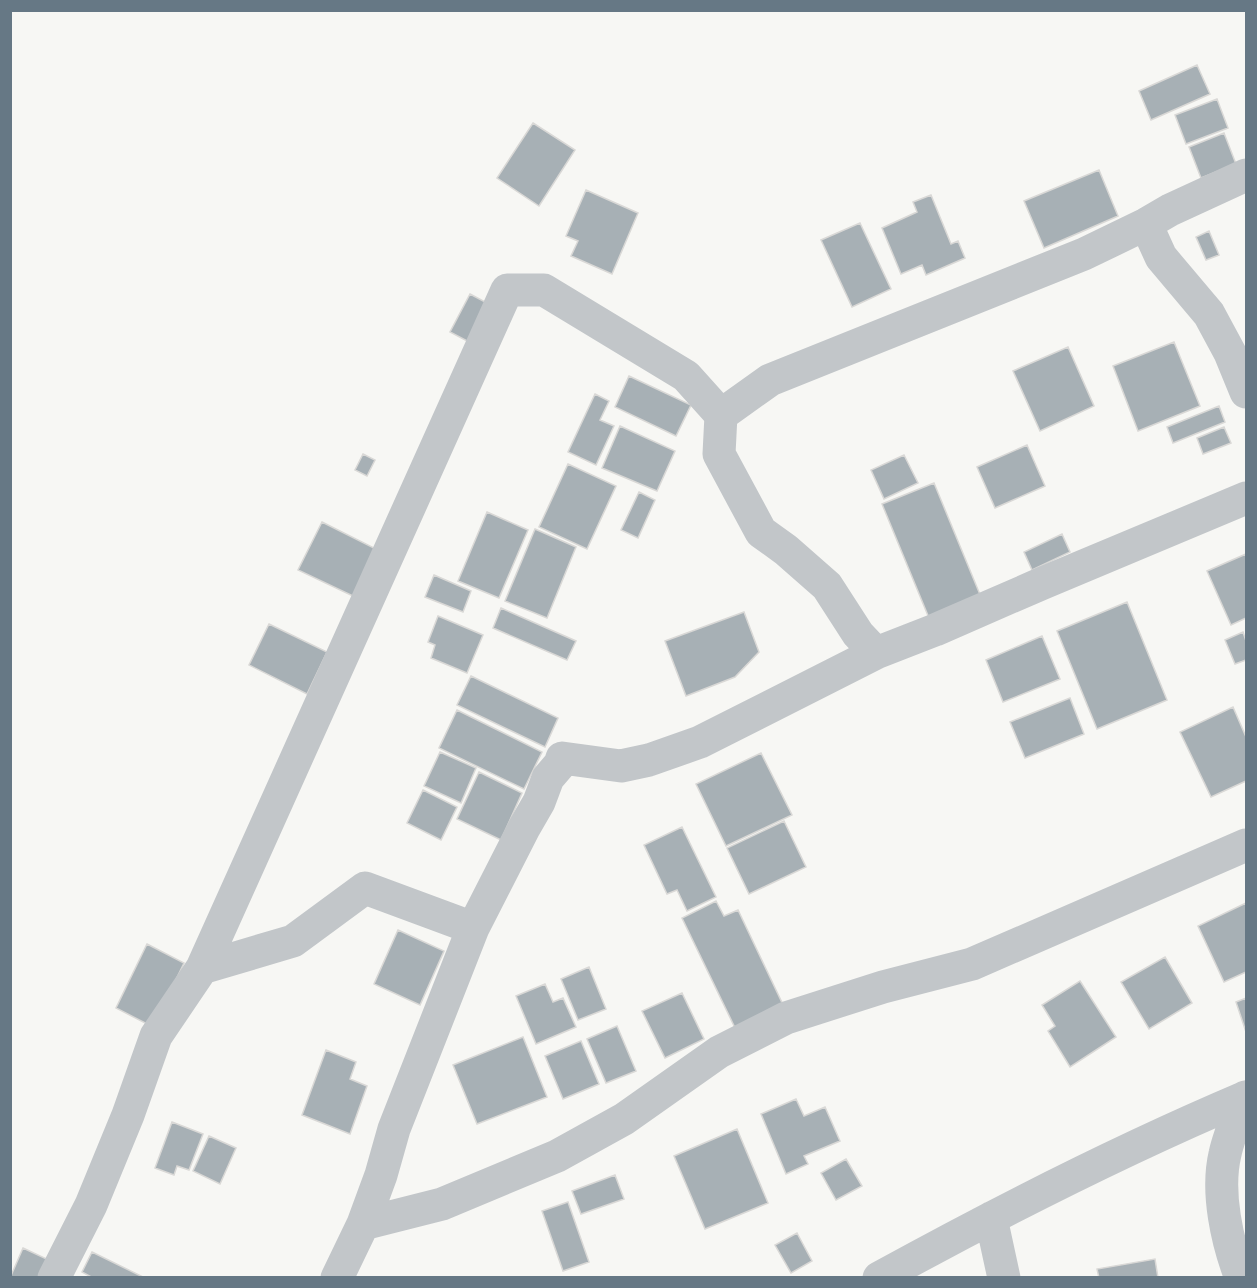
<svg xmlns="http://www.w3.org/2000/svg" width="1257" height="1288" viewBox="0 0 1257 1288" font-family="'Space Grotesk',sans-serif">
  <style>
    .building { fill: #a7b0b5; stroke: #d9d8d6; stroke-width: 1.5 }
    .lines { fill: none; stroke-linecap: round; stroke-linejoin: round }
    .minor { stroke: #c2c6c9; stroke-width: 33 }
  </style>
  <rect width="100%" height="100%" fill="#f7f7f4"/>
  <!-- building -->
  <path class="building" d="M1197 65 1210 94 1151 120 1139 91Z
    M1217 99 1228 128 1186 144 1175 115Z
    M533 123 575 150 539 206 497 178Z
    M1224 133 1236 164 1201 178 1189 147Z
    M1099 170 1118 216 1044 248 1024 201Z
    M586 190 638 213 612 274 571 256 578 241 566 236Z
    M931 195 951 244 958 241 965 258 926 275 922 265 901 274 882 228 917 212 913 202Z
    M860 223 891 289 852 307 821 240Z
    M1209 231 1219 255 1206 260 1196 237Z
    M470 294 489 304 469 342 450 332Z
    M1174 342 1200 406 1138 431 1113 366Z
    M1068 347 1094 406 1040 431 1013 371Z
    M629 376 691 405 676 436 615 407Z
    M595 394 609 401 600 420 614 426 596 465 568 452Z
    M1219 406 1225 422 1173 443 1167 427Z
    M620 426 675 451 657 491 602 468Z
    M1224 427 1231 443 1203 454 1197 438Z
    M1027 445 1045 486 995 508 977 467Z
    M363 454 375 460 367 476 355 470Z
    M904 455 918 483 884 499 871 470Z
    M568 464 616 486 587 549 539 527Z
    M934 483 981 597 929 618 882 504Z
    M639 492 655 500 638 538 621 530Z
    M487 512 528 530 499 598 458 581Z
    M322 522 378 550 355 597 298 570Z
    M535 529 576 547 547 618 505 601Z
    M1062 534 1070 552 1032 570 1024 552Z
    M1246 554V618L1231 625 1207 571Z
    M434 575 471 591 463 612 425 597Z
    M1127 602 1167 700 1097 729 1057 631Z
    M501 608 576 641 567 660 493 628Z
    M744 612 759 652 735 677 686 696 665 641Z
    M438 616 483 635 467 673 431 658 435 645 428 642Z
    M269 624 327 652 307 694 249 665Z
    M1243 632 1246 641V660L1235 664 1225 640Z
    M1042 636 1060 679 1003 702 986 660Z
    M471 676 558 718 545 747 457 705Z
    M1070 698 1084 734 1025 758 1010 722Z
    M1233 707 1246 737V781L1211 797 1180 732Z
    M457 710 542 752 524 789 439 748Z
    M440 752 476 768 461 803 424 786Z
    M761 753 792 815 726 846 696 784Z
    M479 772 522 793 501 840 457 819Z
    M423 790 457 807 441 840 407 823Z
    M784 821 806 867 749 894 727 848Z
    M682 827 716 897 687 911 677 890 667 894 644 845Z
    M716 901 724 916 738 910 785 1009 737 1032 682 918Z
    M1246 903V972L1224 982 1198 926Z
    M398 930 444 951 420 1005 374 984Z
    M147 944 184 963 153 1027 116 1008Z
    M1165 957 1192 1003 1149 1029 1121 982Z
    M589 967 606 1009 578 1020 561 979Z
    M1080 981 1116 1037 1070 1067 1048 1031 1055 1026 1042 1005Z
    M545 984 553 1002 563 998 576 1027 536 1044 516 996Z
    M682 993 704 1039 665 1058 642 1011Z
    M1246 998V1032L1236 1002Z
    M617 1026 636 1071 606 1083 587 1039Z
    M523 1037 547 1097 477 1124 453 1065Z
    M581 1041 599 1084 563 1099 545 1056Z
    M326 1050 356 1062 350 1079 367 1086 350 1134 302 1115Z
    M796 1099 804 1116 825 1107 840 1141 804 1156 808 1164 786 1174 761 1114Z
    M172 1122 203 1134 189 1170 177 1166 174 1175 155 1168Z
    M737 1129 768 1203 705 1229 674 1156Z
    M209 1136 236 1148 220 1184 193 1171Z
    M846 1159 862 1186 836 1200 821 1173Z
    M615 1175 624 1199 581 1214 572 1191Z
    M568 1202 589 1262 563 1271 542 1211Z
    M797 1233 812 1261 791 1273 775 1245Z
    M23 1248 51 1261 43 1278H10Z
    M92 1252 145 1278H93L82 1272Z
    M1155 1259 1158 1278H1099L1097 1269Z"/>
  <g class="lines">
    <!-- minor -->
    <path class="minor" d="M1146 224 1161 257 1209 314 1230 353 1246 392
      M876 653 858 634 827 586 786 550 761 532 719 454 721 415 770 380 1084 254 1146 224 1170 210 1246 175
      M202 968 507 290H544L686 376 721 415
      M991 1218 1004 1278
      M363 1224 442 1204 557 1156 624 1119 719 1052 786 1018 883 987 972 964 1246 845
      M54 1278 91 1205 128 1115 156 1036 202 968 293 941 365 888 473 928
      M337 1278 363 1224 381 1175 394 1129 473 928 524 828 539 802 548 778 560 764 562 758 621 766 649 760 700 742 876 653 935 630 1043 583 1246 498
      M879 1278C999 1212 1121 1150 1246 1097
      M1241 1278C1227 1242 1216 1192 1225 1154 1229 1135 1238 1115 1245 1097"/>
  </g>
  <!-- border -->
  <rect width="1257" height="1288" fill="none" stroke="#667885" stroke-width="24"/>
</svg>
